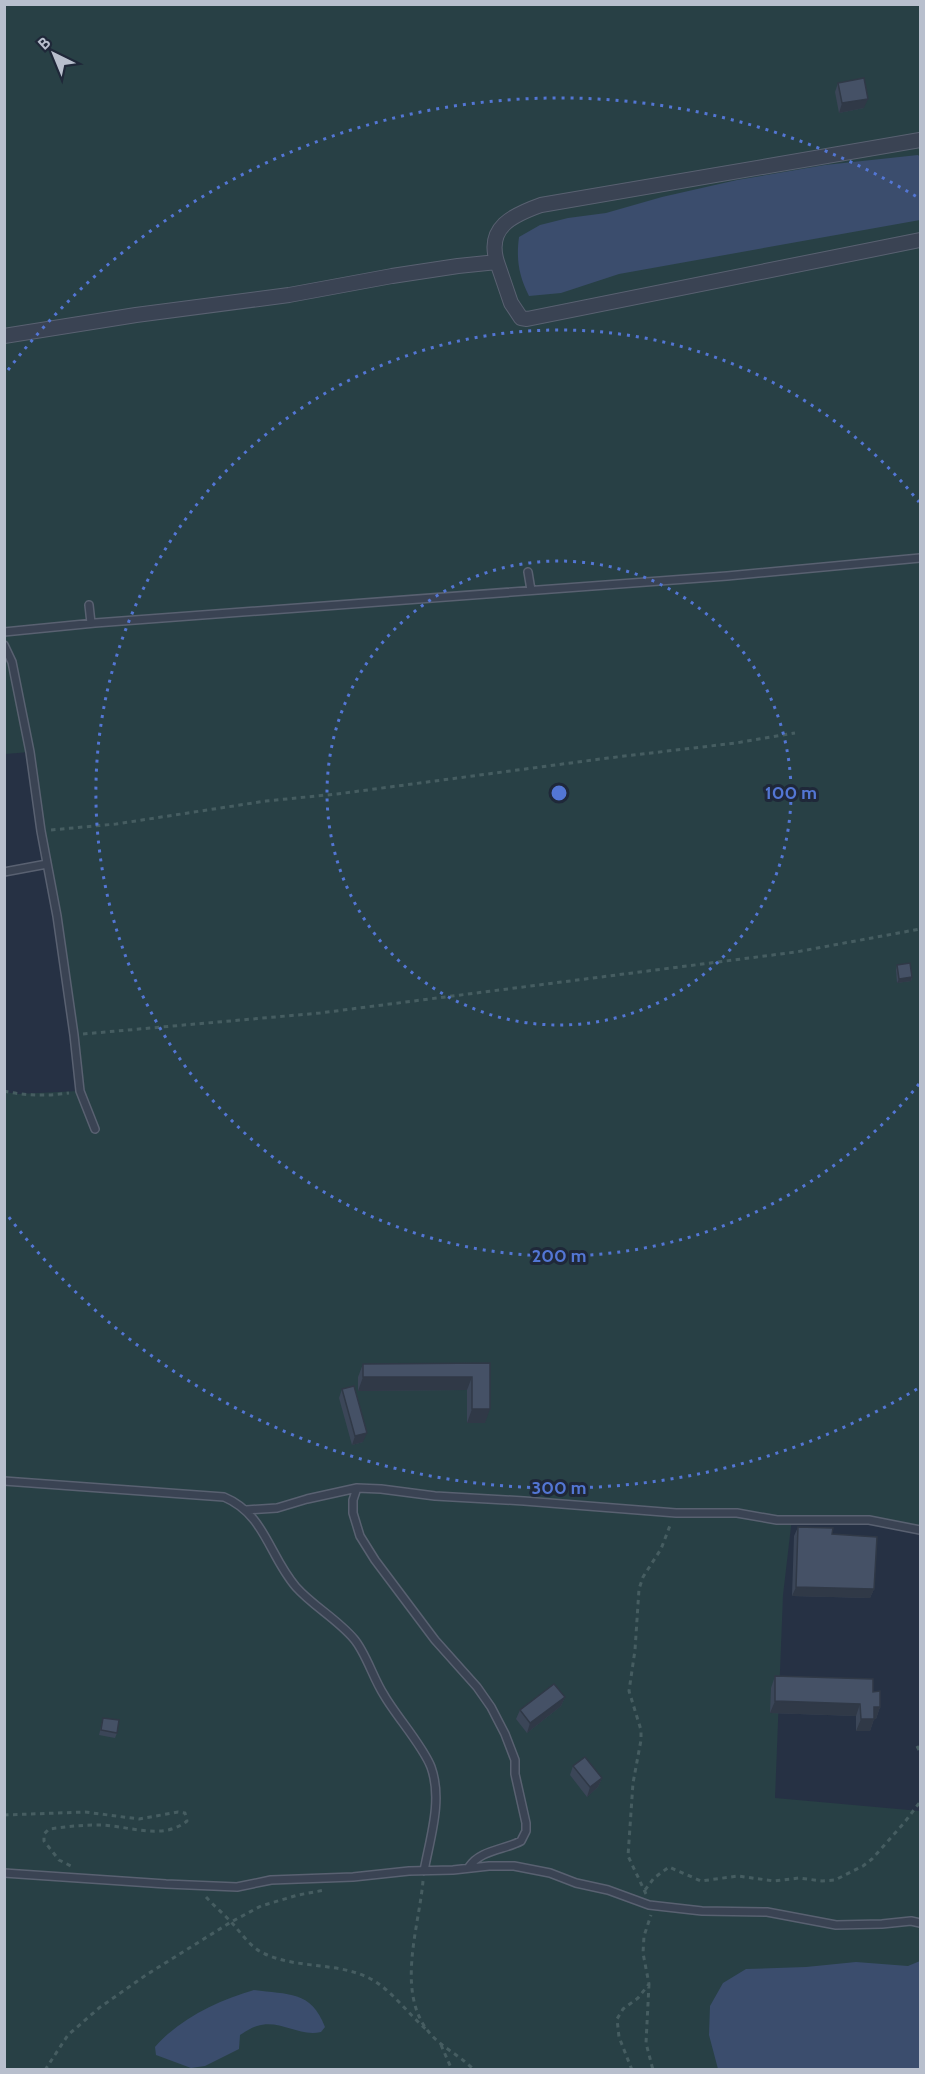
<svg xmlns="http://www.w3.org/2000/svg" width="925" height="2074" viewBox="0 0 925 2074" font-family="Cabin,sans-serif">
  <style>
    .green { fill: #284045 }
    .water { fill: #3b4d6d }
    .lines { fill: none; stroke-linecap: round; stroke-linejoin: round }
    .service-casing { stroke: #596171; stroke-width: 10 }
    .minor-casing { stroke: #596171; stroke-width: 16 }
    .path { stroke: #465d61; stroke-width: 3; stroke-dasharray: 4.5 4.5; stroke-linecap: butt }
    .service { stroke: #3a4353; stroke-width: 7 }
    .minor { stroke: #3a4353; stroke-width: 14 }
    .wall { fill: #3b4658 }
    .shaded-wall { fill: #303947 }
    .building { fill: #455166; stroke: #303947; stroke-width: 1.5 }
    .ring { fill: none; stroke: #5376d4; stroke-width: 3; stroke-dasharray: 3 6 }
    .centre { fill: #5376d4; stroke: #1f2839; stroke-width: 3 }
    .ring-label { font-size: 18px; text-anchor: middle; font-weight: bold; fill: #5376d4; stroke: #1f2839; stroke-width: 6; stroke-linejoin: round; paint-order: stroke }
  </style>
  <rect width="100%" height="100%" fill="#263144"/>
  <!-- green -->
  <path class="green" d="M4 5H920V1530L869 1520 792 1518 783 1595 775 1798 920 1811V2069H5V1092L17 1094 79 1091 30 752 5 754Z"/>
  <!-- water -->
  <path class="water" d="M918 155 920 157V220L619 274 561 293 529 296C519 276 516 260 519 237L540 225 568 218 606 213 662 197 737 180 825 165Z
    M920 1961V2069H718L709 2035 710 2006 723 1983 746 1969 806 1967 856 1962 908 1966Z
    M254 1990C288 1995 311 1990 325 2027L321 2032C298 2037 280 2019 257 2026 251 2028 245 2032 240 2035L239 2049 205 2066 191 2068 156 2055 155 2047C179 2019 219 2000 254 1990Z"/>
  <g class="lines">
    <!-- service casing -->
    <g class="service-casing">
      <path id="service" d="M528 572 531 590
        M89 605 91 623
        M4 632 95 623 727 576 920 558
        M4 645 12 662 30 752 41 831 57 916 74 1035 80 1091 95 1129
        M4 872 47 864
        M4 1481 224 1497C265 1514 269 1556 296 1587 313 1606 337 1619 354 1639 366 1653 373 1678 384 1695 396 1716 423 1746 431 1767 443 1800 430 1838 424 1871
        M357 1488 353 1500V1513L360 1536 375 1560 435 1640 477 1687 491 1707 505 1734 515 1760V1774L526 1823V1831L521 1841C504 1850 480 1850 469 1867
        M246 1510 277 1508 307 1499 357 1488 381 1489 435 1496 524 1501 676 1513H737L777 1520H869L920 1530
        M4 1873 166 1884 237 1887 271 1880 353 1877 409 1871 453 1870 489 1866H514L550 1873 576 1883 608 1890 649 1905 702 1911 767 1912 836 1925 882 1924 911 1921 920 1923"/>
    </g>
    <!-- minor casing -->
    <g class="minor-casing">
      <path id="minor" d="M497 262 511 303 521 318 527 319 920 240
        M4 336 136 315 289 295 392 276 458 266 497 262C486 227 513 215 541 205L920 140"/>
    </g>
    <!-- path -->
    <path class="path" d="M51 830 116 824 266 801 337 794 608 758 736 743 795 733
      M83 1034 320 1013 796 952 920 929
      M4 1091C25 1096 48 1096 69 1093
      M917 1746 920 1752
      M4 1815 85 1812 139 1819 178 1812 185 1813 187 1821C161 1842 125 1824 96 1825 80 1825 65 1827 49 1829L44 1834V1841L59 1860 71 1866
      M423 1881C419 1927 396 1991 428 2031 440 2047 460 2055 474 2070
      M645 1890 654 1878 669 1867 701 1881 738 1876 774 1881 799 1878 822 1881 835 1880 863 1866 872 1859 904 1823 920 1802
      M646 1894 628 1856 633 1783 641 1740V1730L629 1691 635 1650 639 1589 643 1577 661 1549 671 1523
      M206 1897C214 1906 224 1914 232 1923 242 1934 251 1948 265 1954 298 1969 337 1962 369 1978 391 1989 408 2014 427 2030
      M649 1984 646 2043 653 2070
      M441 2045 452 2070
      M45 2070 68 2035 99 2008 146 1975 231 1922 261 1906 298 1895 325 1890
      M632 2070 619 2037 617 2019 623 2009 638 1998 649 1984 643 1953 644 1936 651 1915"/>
    <!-- service -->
    <use href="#service" class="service"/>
    <!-- minor -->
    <use href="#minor" class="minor"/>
  </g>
  <!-- wall -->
  <path class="wall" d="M838 83 864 108 839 113 835 92Z
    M897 965 912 977 911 981 897 983 896 970Z
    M490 1363 485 1423H467V1390L358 1391V1377L363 1364Z
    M342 1389 363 1442 352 1445 339 1398Z
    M798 1527 832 1534 874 1589 870 1598 792 1596 794 1536Z
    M775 1676 873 1692 880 1707 876 1719H874L870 1731H856V1716L770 1713 771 1688Z
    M565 1697 561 1706 527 1733 516 1719 520 1710Z
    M103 1718 117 1733 115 1738 99 1735Z
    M573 1766 602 1778 598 1787 587 1797 570 1775Z"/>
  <!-- shaded-wall -->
  <path class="shaded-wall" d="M868 99 864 108 839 113 842 103Z
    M912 977 911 981 897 983 899 979Z
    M363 1377H472L467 1390 358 1391Z
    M472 1409H490L485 1423H467Z
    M367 1433 363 1442 352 1445 355 1436Z
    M796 1587 874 1589 870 1598 792 1596Z
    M565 1697 561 1706 527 1733 530 1723Z
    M775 1701 860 1704 856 1716 770 1713Z
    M874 1707H880L876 1719H869Z
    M861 1719H874L870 1731H856Z
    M602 1778 598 1787 587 1797 590 1787Z"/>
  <!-- building -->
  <path class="building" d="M864 78 868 99 842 103 838 83Z
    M910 963 912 977 899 979 897 965Z
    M490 1363V1409H472V1377H363V1364Z
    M354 1386 367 1433 355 1436 342 1389Z
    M798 1527 833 1528 832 1534 877 1537 874 1589 796 1587Z
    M775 1676 873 1679V1692L880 1691V1707H874V1719H861L860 1704 775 1701Z
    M554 1684 565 1697 530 1723 520 1710Z
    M103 1718 119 1720 117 1733 101 1730Z
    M585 1757 602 1778 590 1787 573 1766Z"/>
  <!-- distance rings -->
  <g class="ring">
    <circle cx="559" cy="793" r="232"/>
    <path d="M919 1084A463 463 0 1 1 919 502"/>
    <path d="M917 1389A695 695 0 0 1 8 1216M8 370A695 695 0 0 1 917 197"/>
  </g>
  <circle cx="559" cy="793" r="9" class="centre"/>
  <g class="ring-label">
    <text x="791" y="799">100 m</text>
    <text x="559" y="1262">200 m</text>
    <text x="559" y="1494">300 m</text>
  </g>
  <!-- border -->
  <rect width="925" height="2074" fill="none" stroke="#b8bfcd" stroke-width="12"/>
  <!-- north arrow -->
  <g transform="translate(54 54) rotate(317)" stroke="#1f2839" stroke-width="4.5" paint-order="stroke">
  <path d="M0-4.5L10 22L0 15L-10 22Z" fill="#b8bfcd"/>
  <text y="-9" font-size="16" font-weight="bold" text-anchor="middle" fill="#b8bfcd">B</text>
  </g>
</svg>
